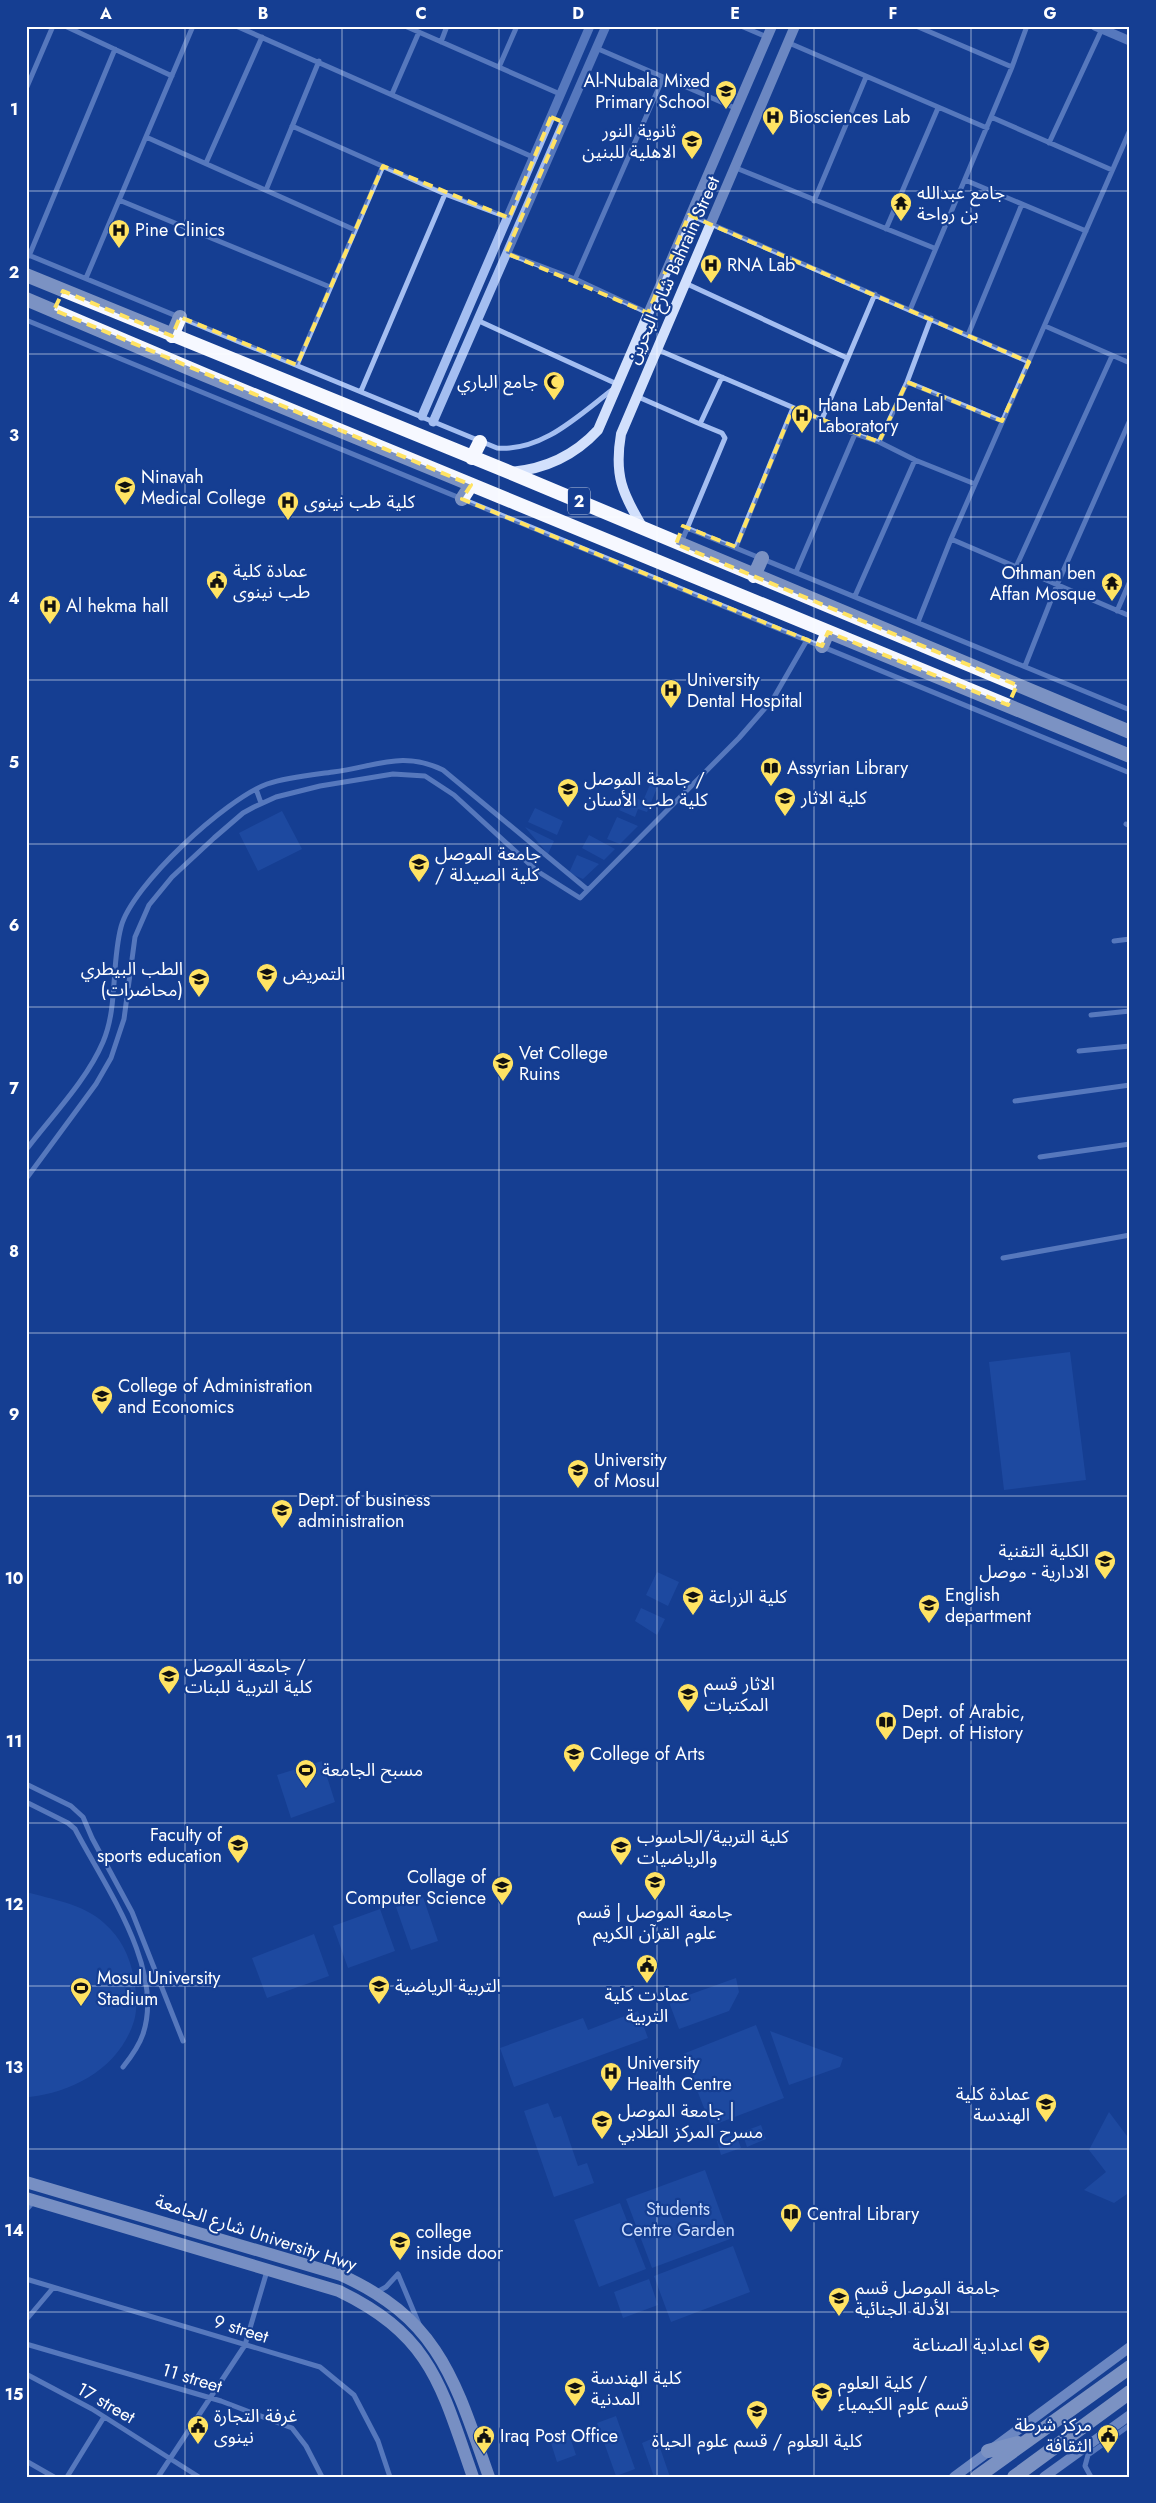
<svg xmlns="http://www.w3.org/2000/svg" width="1156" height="2503" viewBox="0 0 1156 2503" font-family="Jost,'Noto Sans Arabic',sans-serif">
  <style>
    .green { fill: #2757b1 }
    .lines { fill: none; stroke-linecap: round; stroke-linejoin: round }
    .minor { stroke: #a4bef1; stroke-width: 5 }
    .tertiary { stroke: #a4bef1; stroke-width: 9 }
    .secondary { stroke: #d2e0fc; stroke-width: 10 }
    .primary { stroke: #edf2ff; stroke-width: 12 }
    .trunk { stroke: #f6f8ff; stroke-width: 14 }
    .marked { fill: none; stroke: #ffe363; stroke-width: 4; stroke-dasharray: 10 6; stroke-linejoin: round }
    .grid { fill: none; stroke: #fff; stroke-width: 1; stroke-opacity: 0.55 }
    .labels { text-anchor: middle; stroke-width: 4.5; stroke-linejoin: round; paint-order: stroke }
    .shield { fill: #153e92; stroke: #b9c5de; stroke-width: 1 }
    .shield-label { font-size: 16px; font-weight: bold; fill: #fff }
    .poi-label { font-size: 18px; fill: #fff; stroke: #153e92; text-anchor: start }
    .street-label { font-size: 18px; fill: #fff; stroke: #153e92 }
    .park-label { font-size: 18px; fill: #cbdcfc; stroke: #153e92 }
    .neatline { fill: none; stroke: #fff; stroke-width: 2 }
    .grid-label { font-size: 16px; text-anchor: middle; font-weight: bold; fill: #fff }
  </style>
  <rect width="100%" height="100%" fill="#153e92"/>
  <!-- green -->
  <path class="green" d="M655 773 662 776 647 812 638 809 635 817 619 810 626 794 643 801Z
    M535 808 563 821 557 835 528 822Z
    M282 811 302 849 258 871 239 833Z
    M617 817 638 826 620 844 607 839Z
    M525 827 554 841 548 854Z
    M589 835 615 849 604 860 582 848Z
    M577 855 599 864 583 879 569 873Z
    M1070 1352 1086 1480 1004 1490 989 1362Z
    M657 1572 679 1582 668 1606 646 1595Z
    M641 1608 665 1619 657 1635 635 1621Z
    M322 1761 335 1802 291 1818 277 1775Z
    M26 1892C51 1899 84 1904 104 1923 121 1938 130 1956 134 1979 136 1991 138 2008 134 2021 120 2067 74 2092 29 2097L26 2096Z
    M423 1897 438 1941 411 1950 396 1907Z
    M380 1909 395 1951 348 1968 333 1926Z
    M314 1934 329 1976 267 1998 252 1958Z
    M736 1978 739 1992 729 2011 679 2029 669 2002Z
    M638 2011 648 2038 514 2087 500 2048 583 2018 588 2030Z
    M756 2025 784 2098 711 2126 683 2054Z
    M770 2031 843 2058 840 2067 789 2085Z
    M548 2103 554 2118 561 2116 578 2166 587 2163 594 2183 554 2197 524 2111Z
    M1109 2112 1130 2140V2192L1114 2203 1084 2190 1106 2172 1089 2150Z
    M761 2125 766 2139 747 2147 742 2132Z
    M736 2134 741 2148 721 2155 717 2141Z
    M705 2170 730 2239 652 2268 626 2199Z
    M620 2203 646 2269 599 2287 574 2220Z
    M733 2246 750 2292 671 2322 654 2276Z
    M649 2279 658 2305 623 2318 614 2292Z
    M616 2416 635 2469 616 2476 597 2423Z
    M569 2434 576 2455 557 2462 550 2440Z
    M656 2437 658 2442 670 2477H654L642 2443Z"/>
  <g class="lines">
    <!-- minor -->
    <path class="minor" d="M65 26 172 76
      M236 26 535 158
      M405 26 560 94
      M741 26 767 37
      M916 26 1012 67
      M441 42 447 26
      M789 43 987 128
      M596 48 735 108
      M499 67 517 26
      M26 89 53 26
      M392 94 419 32
      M991 117 1112 170
      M292 126 445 194 509 218
      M146 137 355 230
      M1049 143 1102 29
      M206 163 262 37
      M736 168 934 248
      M965 180 1086 231
      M266 190 319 61
      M119 200 330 287
      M814 201 866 77
      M690 215 1029 362
      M886 229 938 108
      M506 253 575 279 648 313
      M26 254 497 448C542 452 579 415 612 390
      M29 256 115 49
      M86 278 193 26
      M575 279 663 78
      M685 283 847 358
      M910 310 1012 67 1027 26
      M26 320 1130 773
      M479 321 617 384
      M1045 326 1130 363
      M968 335 1022 204
      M656 349 855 434 879 442 915 460 975 484
      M297 365 383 166
      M907 382 1002 421
      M361 391 445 194
      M636 396 700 424
      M822 419 875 294
      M879 442 907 382 931 318
      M687 528 1130 710
      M951 539 1130 616
      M681 543 725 438 722 433 700 424 722 377
      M736 547 793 408
      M1016 567 1112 356
      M796 572 855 434
      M855 596 915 460
      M1117 611 1130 581
      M918 622 951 539 1130 130
      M1025 666 1057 585 1130 420
      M256 789 261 803
      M1126 824 1130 826
      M1114 941 1130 939
      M1091 1015 1130 1011
      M1079 1051 1130 1046
      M1015 1101 1130 1085
      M26 1150C51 1117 87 1080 103 1042 118 1007 111 965 121 927 132 885 226 799 267 784 288 777 311 775 333 772 375 767 402 750 443 770L588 890
      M1040 1157 1130 1144
      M26 1179 96 1084 111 1058 124 1019 135 937 149 905 172 877 214 838 243 813 254 807 276 797 320 786 393 774 425 776 454 795 537 871 580 898 739 738 773 699 807 640
      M1003 1258 1130 1235
      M26 1784 71 1806 83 1817 92 1838 132 1912 183 2041
      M26 1802 68 1823 75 1829C104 1885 165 1968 143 2034 139 2046 131 2057 123 2067
      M26 2210 34 2201
      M398 2274 419 2324
      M26 2279 320 2367 354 2395 378 2441 390 2477
      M375 2293 386 2287 398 2274
      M26 2320 53 2288
      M26 2344 221 2401 292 2428 306 2446 322 2477
      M26 2374 92 2409 199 2477
      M26 2461 54 2477
      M67 2477 104 2417
      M158 2477 245 2345 267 2271
      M1091 2477 1085 2466 1088 2455 1130 2425"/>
    <!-- tertiary -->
    <path class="tertiary" d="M1095 26 1130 41
      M422 416 590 26
      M433 422 606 26"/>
    <!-- secondary -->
    <path class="secondary" d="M511 472C546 469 574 456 598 430L772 26
      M643 528C622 493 614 475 621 434L795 26
      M954 2477 1130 2347
      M1044 2477 1130 2415"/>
    <!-- primary -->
    <path class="primary" d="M26 2182 341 2275C440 2320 455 2381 489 2477
      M26 2198 339 2291C432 2336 441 2386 473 2477"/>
    <!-- trunk -->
    <path class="trunk" d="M26 275 509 472 1130 732
      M26 299 205 375 1130 756
      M172 336 180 317
      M472 458 480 442
      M462 499 471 485
      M754 576 762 558
      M822 646 828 632
      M988 2451 1018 2443
      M977 2477 1130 2367
      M1014 2477 1130 2392"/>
  </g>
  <!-- marked area -->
  <path d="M0 0H1156V2503H0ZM551 117 563 122 506 253 648 313 689 215 1029 362 1002 421 907 382 879 442 793 408 736 547 683 526 676 544 1017 685 1008 705 828 632 822 646 462 499 471 485 54 310 63 291 172 336 180 317 297 365 383 166 509 218Z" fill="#153e92" fill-opacity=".55" fill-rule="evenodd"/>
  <path class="marked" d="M551 117 563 122 506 253 648 313 689 215 1029 362 1002 421 907 382 879 442 793 408 736 547 683 526 676 544 1017 685 1008 705 828 632 822 646 462 499 471 485 54 310 63 291 172 336 180 317 297 365 383 166 509 218Z"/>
  <!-- grid -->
  <path class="grid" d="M185 26V2477M342 26V2477M499 26V2477M657 26V2477M814 26V2477M971 26V2477M26 191H1130M26 354H1130M26 517H1130M26 680H1130M26 844H1130M26 1007H1130M26 1170H1130M26 1333H1130M26 1496H1130M26 1660H1130M26 1823H1130M26 1986H1130M26 2149H1130M26 2312H1130"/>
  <!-- icons -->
  <defs>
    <g id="school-pin" transform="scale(1.125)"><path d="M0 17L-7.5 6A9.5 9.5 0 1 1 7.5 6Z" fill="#ffe363" stroke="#153e92"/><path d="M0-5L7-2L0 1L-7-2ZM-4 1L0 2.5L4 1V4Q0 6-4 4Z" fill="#111"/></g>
    <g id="hospital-pin" transform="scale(1.125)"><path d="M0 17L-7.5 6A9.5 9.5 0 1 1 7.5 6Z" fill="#ffe363" stroke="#153e92"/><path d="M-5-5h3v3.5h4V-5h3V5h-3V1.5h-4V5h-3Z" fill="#111"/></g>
    <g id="temple-pin" transform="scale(1.125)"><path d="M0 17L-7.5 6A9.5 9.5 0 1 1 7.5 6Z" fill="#ffe363" stroke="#153e92"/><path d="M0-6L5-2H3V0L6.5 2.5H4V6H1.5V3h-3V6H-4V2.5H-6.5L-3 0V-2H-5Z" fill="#111"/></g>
    <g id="mosque-pin" transform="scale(1.125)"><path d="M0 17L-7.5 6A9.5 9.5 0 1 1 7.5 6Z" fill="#ffe363" stroke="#153e92"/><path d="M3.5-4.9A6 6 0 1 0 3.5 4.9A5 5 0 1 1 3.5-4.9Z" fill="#111"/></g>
    <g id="university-pin" transform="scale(1.125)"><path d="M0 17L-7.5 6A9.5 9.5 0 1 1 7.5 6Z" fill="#ffe363" stroke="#153e92"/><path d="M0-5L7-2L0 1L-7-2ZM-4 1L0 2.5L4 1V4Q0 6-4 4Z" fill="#111"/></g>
    <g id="civic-pin" transform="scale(1.125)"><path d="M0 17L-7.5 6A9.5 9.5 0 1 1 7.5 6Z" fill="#ffe363" stroke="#153e92"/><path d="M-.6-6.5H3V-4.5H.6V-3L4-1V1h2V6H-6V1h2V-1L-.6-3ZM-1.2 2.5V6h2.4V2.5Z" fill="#111"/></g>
    <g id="library-pin" transform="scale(1.125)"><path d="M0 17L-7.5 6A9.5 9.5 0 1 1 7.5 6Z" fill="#ffe363" stroke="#153e92"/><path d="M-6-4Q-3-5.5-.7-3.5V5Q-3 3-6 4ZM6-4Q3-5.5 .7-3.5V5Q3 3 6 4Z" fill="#111"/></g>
    <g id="stadium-pin" transform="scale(1.125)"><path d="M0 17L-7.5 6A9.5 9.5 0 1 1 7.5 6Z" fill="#ffe363" stroke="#153e92"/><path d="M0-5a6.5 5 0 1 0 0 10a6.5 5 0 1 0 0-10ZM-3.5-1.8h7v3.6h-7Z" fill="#111"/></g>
  </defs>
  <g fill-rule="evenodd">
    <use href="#school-pin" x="726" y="91"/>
    <use href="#hospital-pin" x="773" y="117"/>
    <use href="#school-pin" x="692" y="141"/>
    <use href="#temple-pin" x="901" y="203"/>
    <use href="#hospital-pin" x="119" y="230"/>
    <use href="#hospital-pin" x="711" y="265"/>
    <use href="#mosque-pin" x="554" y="382"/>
    <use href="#hospital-pin" x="802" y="415"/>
    <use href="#university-pin" x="125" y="487"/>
    <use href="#hospital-pin" x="288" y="502"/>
    <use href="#civic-pin" x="217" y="581"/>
    <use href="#temple-pin" x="1112" y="583"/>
    <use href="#hospital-pin" x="50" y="606"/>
    <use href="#hospital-pin" x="671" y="690"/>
    <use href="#library-pin" x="771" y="768"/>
    <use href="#university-pin" x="568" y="789"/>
    <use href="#university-pin" x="785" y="798"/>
    <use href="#university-pin" x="419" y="864"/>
    <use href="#university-pin" x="267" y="974"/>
    <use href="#university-pin" x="199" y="979"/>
    <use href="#university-pin" x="503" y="1063"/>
    <use href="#university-pin" x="102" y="1396"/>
    <use href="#university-pin" x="578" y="1470"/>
    <use href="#university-pin" x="282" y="1510"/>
    <use href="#university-pin" x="1105" y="1561"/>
    <use href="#university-pin" x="693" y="1597"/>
    <use href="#university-pin" x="929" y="1605"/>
    <use href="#university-pin" x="169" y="1676"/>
    <use href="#university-pin" x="688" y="1694"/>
    <use href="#library-pin" x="886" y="1722"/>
    <use href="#university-pin" x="574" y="1754"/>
    <use href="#stadium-pin" x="306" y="1770"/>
    <use href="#university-pin" x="238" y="1845"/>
    <use href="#university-pin" x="621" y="1847"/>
    <use href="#university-pin" x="655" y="1882"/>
    <use href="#university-pin" x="502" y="1887"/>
    <use href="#civic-pin" x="647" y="1965"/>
    <use href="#university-pin" x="379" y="1986"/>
    <use href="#stadium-pin" x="81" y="1988"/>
    <use href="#hospital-pin" x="611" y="2073"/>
    <use href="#university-pin" x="1046" y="2104"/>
    <use href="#university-pin" x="602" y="2121"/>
    <use href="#library-pin" x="791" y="2214"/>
    <use href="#university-pin" x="400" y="2242"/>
    <use href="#university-pin" x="839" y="2298"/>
    <use href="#school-pin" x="1039" y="2345"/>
    <use href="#university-pin" x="575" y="2388"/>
    <use href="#university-pin" x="822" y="2393"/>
    <use href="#university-pin" x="757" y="2411"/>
    <use href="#civic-pin" x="198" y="2426"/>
    <use href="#civic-pin" x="1108" y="2435"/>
    <use href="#civic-pin" x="484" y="2436"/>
  </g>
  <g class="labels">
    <!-- shield labels -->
    <rect class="shield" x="568" y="487.5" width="22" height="27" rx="4"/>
    <g class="shield-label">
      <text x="579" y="507">2</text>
    </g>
    <!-- poi labels -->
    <g class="poi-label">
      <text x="710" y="87" text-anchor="end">Al-Nubala Mixed<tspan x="710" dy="21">Primary School</tspan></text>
      <text x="789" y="123">Biosciences Lab</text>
      <text x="676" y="137" text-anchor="end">ثانوية النور<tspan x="676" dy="21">الاهلية للبنين</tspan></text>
      <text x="917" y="199">جامع عبدالله<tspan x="917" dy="21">بن رواحة</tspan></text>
      <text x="135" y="236">Pine Clinics</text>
      <text x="727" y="271">RNA Lab</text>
      <text x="538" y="388" text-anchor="end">جامع الباري</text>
      <text x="818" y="411">Hana Lab Dental<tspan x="818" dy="21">Laboratory</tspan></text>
      <text x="141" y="483">Ninavah<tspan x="141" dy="21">Medical College</tspan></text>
      <text x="304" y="508">كلية طب نينوى</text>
      <text x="233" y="577">عمادة كلية<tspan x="233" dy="21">طب نينوى</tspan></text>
      <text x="1096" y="579" text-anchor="end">Othman ben<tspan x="1096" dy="21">Affan Mosque</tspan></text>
      <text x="66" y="612">Al hekma hall</text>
      <text x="687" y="686">University<tspan x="687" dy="21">Dental Hospital</tspan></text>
      <text x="787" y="774">Assyrian Library</text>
      <text x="584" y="785">جامعة الموصل /<tspan x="584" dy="21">كلية طب الأسنان</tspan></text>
      <text x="801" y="804">كلية الاثار</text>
      <text x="435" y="860">جامعة الموصل<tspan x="435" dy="21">/ كلية الصيدلة</tspan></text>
      <text x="183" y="975" text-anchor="end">الطب البيطري<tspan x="183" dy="21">(محاضرات)</tspan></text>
      <text x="283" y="980">التمريض</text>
      <text x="519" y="1059">Vet College<tspan x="519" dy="21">Ruins</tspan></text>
      <text x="118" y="1392">College of Administration<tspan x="118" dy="21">and Economics</tspan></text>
      <text x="594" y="1466">University<tspan x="594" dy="21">of Mosul</tspan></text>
      <text x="298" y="1506">Dept. of business<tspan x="298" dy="21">administration</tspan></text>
      <text x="1089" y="1557" text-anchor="end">الكلية التقنية<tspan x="1089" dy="21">الادارية - موصل</tspan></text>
      <text x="945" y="1601">English<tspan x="945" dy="21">department</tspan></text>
      <text x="709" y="1603">كلية الزراعة</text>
      <text x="185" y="1672">جامعة الموصل /<tspan x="185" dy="21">كلية التربية للبنات</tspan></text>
      <text x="704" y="1690">الاثار قسم<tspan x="704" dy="21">المكتبات</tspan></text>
      <text x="902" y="1718">Dept. of Arabic,<tspan x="902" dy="21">Dept. of History</tspan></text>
      <text x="590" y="1760">College of Arts</text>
      <text x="322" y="1776">مسبح الجامعة</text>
      <text x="222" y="1841" text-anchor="end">Faculty of<tspan x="222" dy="21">sports education</tspan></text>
      <text x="637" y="1843">كلية التربية/الحاسوب<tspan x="637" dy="21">والرياضيات</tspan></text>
      <text x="486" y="1883" text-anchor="end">Collage of<tspan x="486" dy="21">Computer Science</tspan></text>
      <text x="655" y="1918" text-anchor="middle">جامعة الموصل | قسم<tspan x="655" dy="21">علوم القرآن الكريم</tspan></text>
      <text x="97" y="1984">Mosul University<tspan x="97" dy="21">Stadium</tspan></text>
      <text x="395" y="1992">التربية الرياضية</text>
      <text x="647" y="2001" text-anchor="middle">عمادت كلية<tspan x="647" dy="21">التربية</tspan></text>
      <text x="627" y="2069">University<tspan x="627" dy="21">Health Centre</tspan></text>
      <text x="1030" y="2100" text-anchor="end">عمادة كلية<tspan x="1030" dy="21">الهندسة</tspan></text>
      <text x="618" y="2117">جامعة الموصل |<tspan x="618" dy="21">مسرح المركز الطلابي</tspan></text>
      <text x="807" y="2220">Central Library</text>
      <text x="416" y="2238">college<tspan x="416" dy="21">inside door</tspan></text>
      <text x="855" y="2294">جامعة الموصل قسم<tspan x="855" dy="21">الأدلة الجنائية</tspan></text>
      <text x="1023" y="2351" text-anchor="end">اعدادية الصناعة</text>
      <text x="591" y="2384">كلية الهندسة<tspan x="591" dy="21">المدنية</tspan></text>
      <text x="838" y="2389">كلية العلوم /<tspan x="838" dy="21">قسم علوم الكيمياء</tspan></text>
      <text x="214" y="2422">غرفة التجارة<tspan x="214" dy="21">نينوى</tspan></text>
      <text x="1092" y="2431" text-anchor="end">مركز شرطة<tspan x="1092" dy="21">الثقافة</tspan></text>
      <text x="500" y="2442">Iraq Post Office</text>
      <text x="757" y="2447" text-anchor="middle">كلية العلوم / قسم علوم الحياة</text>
    </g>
    <!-- street labels -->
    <g class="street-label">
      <text transform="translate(673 270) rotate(-66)" y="6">شارع البحرين Bahrain Street</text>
      <text transform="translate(256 2233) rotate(18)" y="6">شارع الجامعة University Hwy</text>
      <text transform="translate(241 2329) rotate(17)" y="6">9 street</text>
      <text transform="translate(192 2378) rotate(17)" y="6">11 street</text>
      <text transform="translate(106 2403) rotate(30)" y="6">17 street</text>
    </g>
    <!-- park labels -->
    <g class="park-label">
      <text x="678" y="2215">Students<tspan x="678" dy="21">Centre Garden</tspan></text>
    </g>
  </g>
  <!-- border -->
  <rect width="1156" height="2503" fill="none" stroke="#153e92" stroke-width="55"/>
  <rect x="28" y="28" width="1100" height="2448" class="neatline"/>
  <g class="grid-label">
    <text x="106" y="19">A</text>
    <text x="263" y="19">B</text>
    <text x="421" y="19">C</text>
    <text x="578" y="19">D</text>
    <text x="735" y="19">E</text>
    <text x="893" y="19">F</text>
    <text x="1050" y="19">G</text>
    <text x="14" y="115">1</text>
    <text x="14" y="278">2</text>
    <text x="14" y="441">3</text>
    <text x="14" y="604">4</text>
    <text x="14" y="768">5</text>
    <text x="14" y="931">6</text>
    <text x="14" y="1094">7</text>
    <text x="14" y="1257">8</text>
    <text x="14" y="1420">9</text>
    <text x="14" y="1584">10</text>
    <text x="14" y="1747">11</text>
    <text x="14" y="1910">12</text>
    <text x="14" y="2073">13</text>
    <text x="14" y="2236">14</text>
    <text x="14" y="2400">15</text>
  </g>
</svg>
